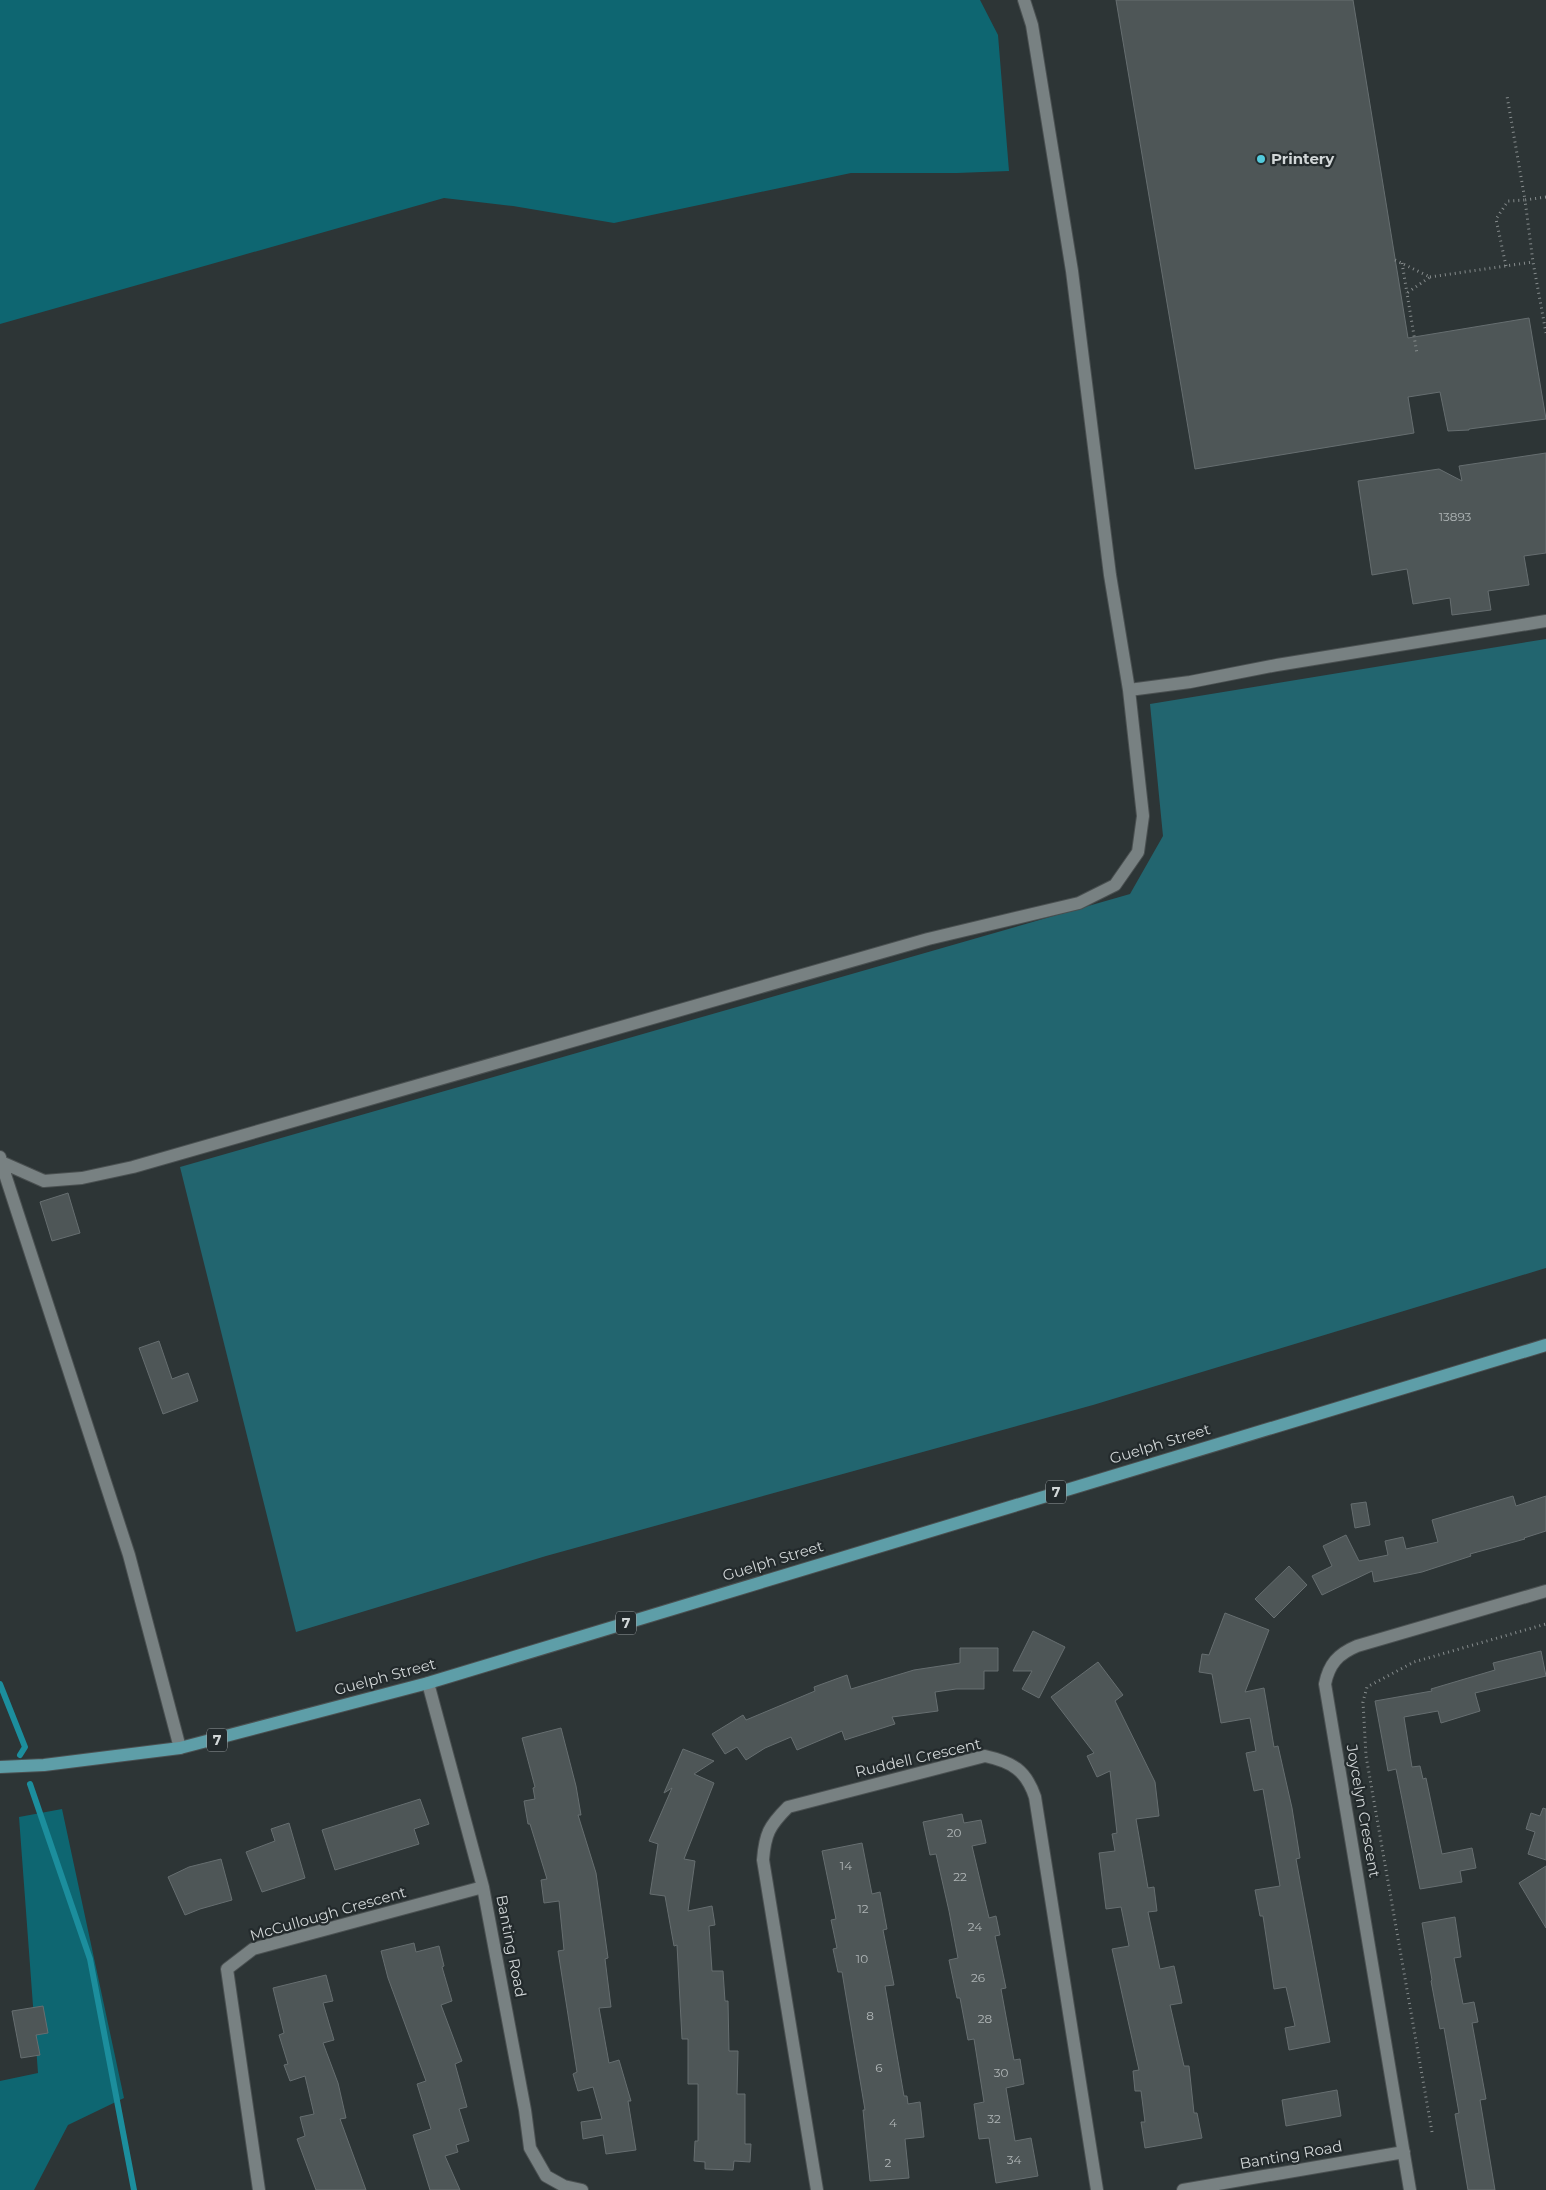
<svg xmlns="http://www.w3.org/2000/svg" width="1546" height="2190" viewBox="0 0 1546 2190" font-family="Montserrat,sans-serif">
  <style>
    .green { fill: #22656f }
    .forest { fill: #0e6671 }
    .lines { fill: none; stroke-linecap: round; stroke-linejoin: round }
    .stream { stroke: #1c8e9d; stroke-width: 6 }
    .building { fill: #4e5657; stroke: #666e70 }
    .minor-casing { stroke: #4a5051; stroke-width: 14 }
    .major-casing { stroke: #4a5051; stroke-width: 14 }
    .path { stroke: #868c8d; stroke-width: 3; stroke-dasharray: 1 4; stroke-linecap: butt }
    .minor { stroke: #788182; stroke-width: 12 }
    .major { stroke: #5e9ea8; stroke-width: 12 }
    .poi-dot { fill: #53cadc; stroke: #232a2c; stroke-width: 2 }
    .labels { text-anchor: middle; stroke-width: 4.5; stroke-linejoin: round; paint-order: stroke }
    .number-label { font-size: 12px; fill: #b0b6b7 }
    .shield { fill: #232a2c; stroke: #9da2a4; stroke-width: 1 }
    .shield-label { font-size: 14px; font-weight: bold; fill: #d1d6d7 }
    .poi-label { font-size: 15px; font-weight: bold; fill: #d1d6d7; stroke: #232a2c; text-anchor: start }
    .street-label { font-size: 15px; fill: #d1d6d7; stroke: #232a2c }
  </style>
  <rect width="100%" height="100%" fill="#2d3536"/>
  <!-- green -->
  <path class="green" d="M1546 639V1268L1093 1405 546 1556 296 1632 180 1167 1130 894 1163 836 1150 704Z"/>
  <!-- forest -->
  <path class="forest" d="M0 0H980L998 35 1009 171 957 173H851L614 223 513 206 444 198 0 324Z
    M62 1809 124 2098 68 2125 34 2190H0V2081L38 2073 19 1817Z"/>
  <g class="lines">
    <!-- stream -->
    <path class="stream" d="M0 1684 25 1747 20 1755
      M30 1784 90 1959 134 2190"/>
  </g>
  <!-- building -->
  <path class="building" d="M1116 0H1353L1408 338 1529 318 1546 419 1469 429V430L1448 431 1440 392 1408 397 1414 433 1195 469Z
    M1546 453V553L1524 556 1529 585 1488 591 1491 610 1452 615 1450 598 1413 604 1407 569 1372 575 1358 481 1439 469 1462 481 1459 466Z
    M68 1193 80 1233 52 1241 40 1202Z
    M159 1341 172 1379 188 1373 198 1401 163 1414 139 1348Z
    M1513 1496 1516 1506 1546 1496V1531L1524 1538 1525 1539 1470 1554 1471 1556 1422 1572 1374 1582 1372 1571 1322 1595 1312 1576 1332 1566 1323 1546 1346 1535 1359 1561 1388 1555 1385 1541 1403 1537 1406 1549 1438 1542 1432 1520Z
    M1366 1502 1370 1525 1355 1528 1351 1504Z
    M1289 1566 1307 1585 1274 1618 1255 1599Z
    M1225 1613 1269 1630 1245 1692 1264 1688 1274 1747 1278 1746 1292 1808 1300 1858 1296 1859 1330 2042 1289 2050 1285 2028 1295 2026 1286 1987 1274 1989 1263 1916H1260L1255 1890 1280 1886 1263 1789 1254 1791 1246 1753 1256 1751 1250 1718 1221 1723 1212 1674 1199 1672 1202 1654 1209 1655Z
    M1033 1631 1065 1647 1039 1698 1022 1689 1032 1671H1013Z
    M960 1648H998V1671H984V1689H956L935 1692 938 1711 892 1717 895 1724 845 1740 842 1731 797 1750 791 1737 765 1748 746 1760 737 1747 725 1754 712 1734 743 1715 746 1720 815 1691 814 1687 847 1675 851 1689 914 1670 960 1663Z
    M1541 1651 1546 1676 1475 1693 1480 1711 1441 1723 1438 1711 1404 1717 1412 1767 1420 1766 1423 1779 1426 1778 1442 1854 1472 1848 1476 1868 1460 1871 1462 1882 1420 1889 1396 1769 1388 1771 1375 1701 1432 1691 1431 1689 1495 1670 1493 1663Z
    M1098 1662 1123 1695 1115 1701 1155 1782 1159 1816 1136 1819 1148 1888 1154 1887 1157 1911 1148 1912 1160 1969 1174 1966 1182 2003 1170 2005 1184 2066H1189L1194 2113H1197L1202 2138 1145 2148 1141 2122H1145L1141 2091H1135L1133 2071 1139 2070 1112 1949 1129 1946 1121 1907 1106 1909 1099 1853 1115 1851 1112 1834 1117 1833 1110 1771 1097 1777 1087 1756 1094 1753 1051 1697Z
    M561 1728 576 1786 581 1815H578L596 1873 608 1958 605 1959 611 2007 599 2008 609 2063 619 2060 631 2101H628L636 2150 606 2154 603 2135 583 2139 581 2122 602 2119 593 2087 578 2091 573 2074 577 2072 558 1951 564 1950 559 1901 544 1903 541 1880 547 1879 530 1824H528L524 1801 535 1799 533 1788 535 1787 522 1738Z
    M683 1749 714 1761 694 1774 714 1783 684 1859 695 1861 688 1911 712 1906 715 1925 709 1926 712 1971H723L725 2001H728L729 2051H738L737 2094H745V2144H751L750 2162 734 2161 733 2170 705 2169V2162L694 2161 695 2141H698V2084H688V2039H682L677 1945 674 1946 665 1896 650 1894 658 1844 649 1841 672 1788 664 1793Z
    M420 1799 429 1824 414 1829 419 1844 335 1870 322 1830Z
    M1543 1808 1546 1809V1860L1528 1854 1535 1832 1526 1829 1531 1813 1540 1816Z
    M962 1814 964 1823 981 1820 986 1843 972 1846 989 1918 996 1916 1000 1935 995 1936 1006 1988 1001 1989 1014 2060 1020 2059 1024 2084 1006 2088 1015 2141 1031 2138 1038 2176 996 2183 989 2138 979 2139 974 2104 984 2102 974 2039 968 2040 960 1998H957L949 1960 958 1958 949 1911 936 1854 930 1855 923 1822Z
    M289 1823 305 1878 262 1892 246 1852 275 1841 271 1829Z
    M862 1843 872 1894 880 1892 887 1929 883 1930 894 1985 885 1986 904 2096H907L908 2104 920 2102 924 2137 905 2139 909 2178 870 2181 863 2110H865L842 1972H838L833 1949 837 1948 831 1920 836 1919 822 1851Z
    M221 1859 232 1900 200 1909 185 1915 168 1877 189 1867Z
    M1546 1866V1928L1519 1883Z
    M1455 1917 1461 1957 1454 1958 1463 2004 1474 2002 1478 2022 1472 2023 1486 2099 1480 2100 1495 2190H1468L1455 2114 1459 2113 1444 2028 1440 2029 1431 1981 1432 1980 1422 1923Z
    M414 1943 416 1952 439 1946 444 1966 442 1967 452 2001 441 2005 462 2061 455 2064 467 2107 459 2109 469 2141 456 2145 458 2152 445 2156 460 2190H430L413 2135 431 2129 417 2084 426 2081 388 1978 381 1951Z
    M326 1975 333 2001 323 2003 334 2040 323 2043 338 2083 346 2118 340 2119 366 2190H316L297 2139 305 2136 300 2117 314 2114 305 2076 290 2081 284 2065 288 2064 279 2035 284 2033 273 1988Z
    M43 2006 48 2033 36 2035 40 2055 21 2058 12 2011Z
    M1337 2090 1341 2116 1286 2126 1282 2100Z"/>
  <g class="lines">
    <!-- minor casing -->
    <g class="minor-casing">
      <path id="minor" d="M1024 0 1032 25 1072 271 1110 575 1129 690 1190 682 1277 665 1546 621
        M0 1157 1 1162 44 1181 82 1178 133 1167 928 939 1079 903 1115 885 1138 852 1143 816 1129 690
        M1 1162 129 1555 180 1748
        M428 1683 483 1887 525 2110 530 2148 546 2176 564 2186 582 2190
        M259 2190 227 1969 253 1949 483 1887
        M817 2190 763 1860C765 1834 769 1826 788 1807L985 1756C1012 1762 1026 1770 1035 1797L1097 2190
        M1183 2190 1404 2152
        M1410 2190 1325 1684C1329 1664 1338 1654 1357 1646L1546 1591"/>
    </g>
    <!-- major casing -->
    <g class="major-casing">
      <path id="major" d="M0 1767 44 1765 180 1748 428 1683 1546 1345"/>
    </g>
    <!-- path -->
    <path class="path" d="M1546 197 1525 200 1533 262 1546 333
      M1395 260 1430 277 1407 293 1417 354
      M1402 263 1407 293
      M1506 266 1496 219 1508 201 1525 200 1507 96
      M1430 277 1533 262
      M1432 2132 1366 1756 1363 1702 1367 1687 1414 1662 1546 1624"/>
    <!-- minor -->
    <use href="#minor" class="minor"/>
    <!-- major -->
    <use href="#major" class="major"/>
  </g>
  <!-- markers -->
  <circle class="poi-dot" cx="1261" cy="159" r="5"/>
  <g class="labels">
    <!-- number labels -->
    <g class="number-label">
      <text x="1455" y="521">13893</text>
      <text x="954" y="1837">20</text>
      <text x="846" y="1870">14</text>
      <text x="960" y="1881">22</text>
      <text x="863" y="1913">12</text>
      <text x="975" y="1931">24</text>
      <text x="862" y="1963">10</text>
      <text x="978" y="1982">26</text>
      <text x="870" y="2020">8</text>
      <text x="985" y="2023">28</text>
      <text x="879" y="2072">6</text>
      <text x="1001" y="2077">30</text>
      <text x="994" y="2123">32</text>
      <text x="893" y="2127">4</text>
      <text x="1014" y="2164">34</text>
      <text x="888" y="2167">2</text>
    </g>
    <!-- shield labels -->
    <g class="shield">
      <rect x="1046" y="1480.5" width="20" height="23" rx="4"/>
      <rect x="616" y="1611.5" width="20" height="23" rx="4"/>
      <rect x="207" y="1728.5" width="20" height="23" rx="4"/>
    </g>
    <g class="shield-label">
      <text x="1056" y="1497">7</text>
      <text x="626" y="1628">7</text>
      <text x="217" y="1745">7</text>
    </g>
    <!-- poi labels -->
    <g class="poi-label">
      <text x="1271" y="164">Printery</text>
    </g>
    <!-- street labels -->
    <g class="street-label">
      <text transform="translate(1160 1444) rotate(-17)" y="5">Guelph Street</text>
      <text transform="translate(773 1561) rotate(-17)" y="5">Guelph Street</text>
      <text transform="translate(385 1677) rotate(-15)" y="5">Guelph Street</text>
      <text transform="translate(918 1758) rotate(-13)" y="5">Ruddell Crescent</text>
      <text transform="translate(1363 1811) rotate(80)" y="5">Joycelyn Crescent</text>
      <text transform="translate(328 1914) rotate(-16)" y="5">McCullough Crescent</text>
      <text transform="translate(511 1946) rotate(79)" y="5">Banting Road</text>
      <text transform="translate(1291 2155) rotate(-10)" y="5">Banting Road</text>
    </g>
  </g>
</svg>
